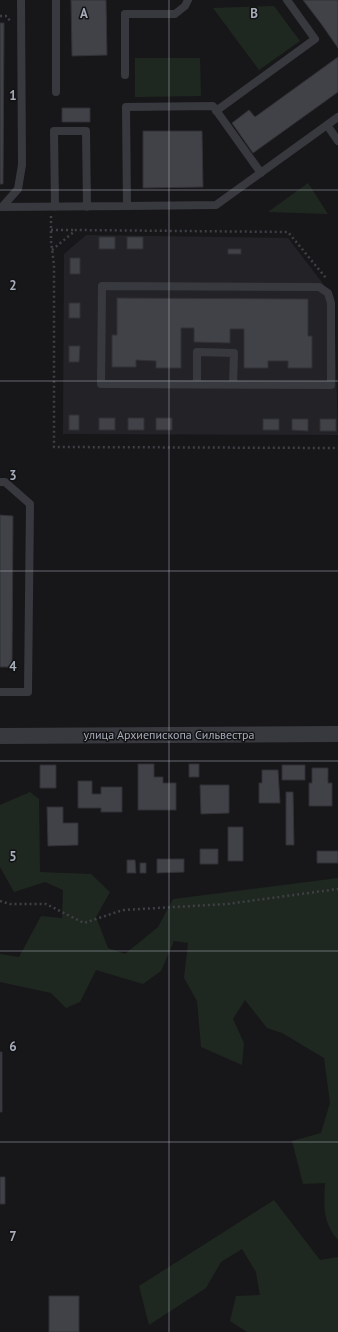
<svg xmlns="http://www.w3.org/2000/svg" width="338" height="1332" viewBox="0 0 338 1332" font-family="'PT Sans',sans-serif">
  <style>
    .built { fill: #232327 }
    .green { fill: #1f2820 }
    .building { fill: #414247; stroke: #313136 }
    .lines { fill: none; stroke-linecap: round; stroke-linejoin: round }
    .path { stroke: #3e4046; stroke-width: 2.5; stroke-dasharray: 2 3; stroke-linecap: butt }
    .lane { stroke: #38393f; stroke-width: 8 }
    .street { stroke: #38393f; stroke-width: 16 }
    .grid { fill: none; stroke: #a8adba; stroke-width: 1; stroke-opacity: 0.55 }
    .labels { text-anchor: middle; stroke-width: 3; stroke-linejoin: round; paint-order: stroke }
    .street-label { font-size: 12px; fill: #a8adba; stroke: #121215 }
    .grid-label { font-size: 13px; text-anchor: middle; font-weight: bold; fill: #a8adba; stroke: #121215; stroke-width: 3; stroke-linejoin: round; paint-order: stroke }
  </style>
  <rect width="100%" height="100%" fill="#171719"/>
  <!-- built -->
  <path class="built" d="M86 235 288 238 334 298 338 435 63 434 64 254Z"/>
  <!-- green -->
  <path class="green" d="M274 6 300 41 259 70 213 8Z
    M135 58H200L201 96 135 97Z
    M308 183 328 214 268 212Z
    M30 792 39 799 40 872 91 874 110 892 96 917 108 948 125 954 158 927 173 899 338 878V1240C322 1222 324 1204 325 1183L303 1184 292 1141 321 1133 330 1103 324 1058 282 1033 267 1028 245 1000 233 1019 244 1043 242 1065 201 1047 197 1001 184 978 188 943 174 941 161 971 143 984 96 970 80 1002 66 1008 51 993 0 982V954L19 957 41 916 62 918 63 890 45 882 14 892 0 867V805Z
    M274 1200 320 1260 338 1257V1332H247L230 1321 236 1296 260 1295 256 1272 242 1249 221 1262 206 1288 149 1325 139 1286Z"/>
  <!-- building -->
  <path class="building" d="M71 0H106L107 55 72 56Z
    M303 0H338V48L322 25Z
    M0 23H4L3 184H0Z
    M338 57V92L253 153 232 123 249 110 255 117Z
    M62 108H90V122H62Z
    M143 131H202L203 187 143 188Z
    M99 237H115V249H99Z
    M127 237H143V249H127Z
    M228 249H241V254H228Z
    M70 258H80V274H70Z
    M117 298 308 299V336H312V368H288V361H268V368H244V329H230V343L194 342V328H181V368H156V361L136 360V367H112V335H117Z
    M69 303H80V318H69Z
    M69 346H80L79 362H69Z
    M69 415H79V430H69Z
    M99 418H115V430H99Z
    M128 418H144V430H128Z
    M156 418H172V430H156Z
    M263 419H279V430H263Z
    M292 419H308V431L292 430Z
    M320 419H336V431H320Z
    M0 515 13 516 12 667H0Z
    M138 764H154V777H163V783H176V810H138Z
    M189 764H199V777H189Z
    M40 765H56V788H40Z
    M282 765H305V780H282Z
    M312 768H328V783H332V806H309V783H312Z
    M262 770H278L280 803H259V783H262Z
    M78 781H92V794H101V787H122V812H101V808H78Z
    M200 785H229V813L201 814Z
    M286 792H293L294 845H286Z
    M47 807H63V823H78V845L48 846Z
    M228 827H243V861H228Z
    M200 849H218V864H200Z
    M317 851H338V863H317Z
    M157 859H184V872L157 873Z
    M127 860H135L136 873H127Z
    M140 863H146V873H140Z
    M0 1052H2V1112H0Z
    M0 1177H5V1204H0Z
    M49 1296H79V1332H49Z"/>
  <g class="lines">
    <!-- path -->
    <path class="path" d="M0 16H7L10 21
      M51 216V241L54 265V447L338 448
      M51 230H75
      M52 250 76 230 288 232 326 278
      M0 901 10 904H46L84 923 123 910 227 904 338 889"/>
    <!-- lane -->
    <path class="lane" d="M56 0V92
      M125 75V14H175L185 6 188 0
      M216 111 315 39 287 0
      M327 125 338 141
      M261 173 213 106 126 107 127 206 216 205 338 117
      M0 207H2L18 189 22 165 21 0
      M2 207 127 206
      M55 207 54 131H86L87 207
      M102 286 319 287 328 293 331 303V385L101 384Z
      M197 384V352L234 353 233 384
      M0 482H5L30 504 28 692H0"/>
    <!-- street -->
    <path class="street" d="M0 736 338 734"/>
  </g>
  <!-- grid -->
  <path class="grid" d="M169 0V1332M0 190H338M0 381H338M0 571H338M0 761H338M0 951H338M0 1142H338"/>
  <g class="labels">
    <!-- street labels -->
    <g class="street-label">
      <text x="169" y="739">улица Архиепископа Сильвестра</text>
    </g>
  </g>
  <g class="grid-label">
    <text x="84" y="18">A</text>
    <text x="254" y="18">B</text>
    <text x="13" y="100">1</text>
    <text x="13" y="290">2</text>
    <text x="13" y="480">3</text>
    <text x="13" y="671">4</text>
    <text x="13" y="861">5</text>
    <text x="13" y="1051">6</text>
    <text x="13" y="1241">7</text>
  </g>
</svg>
